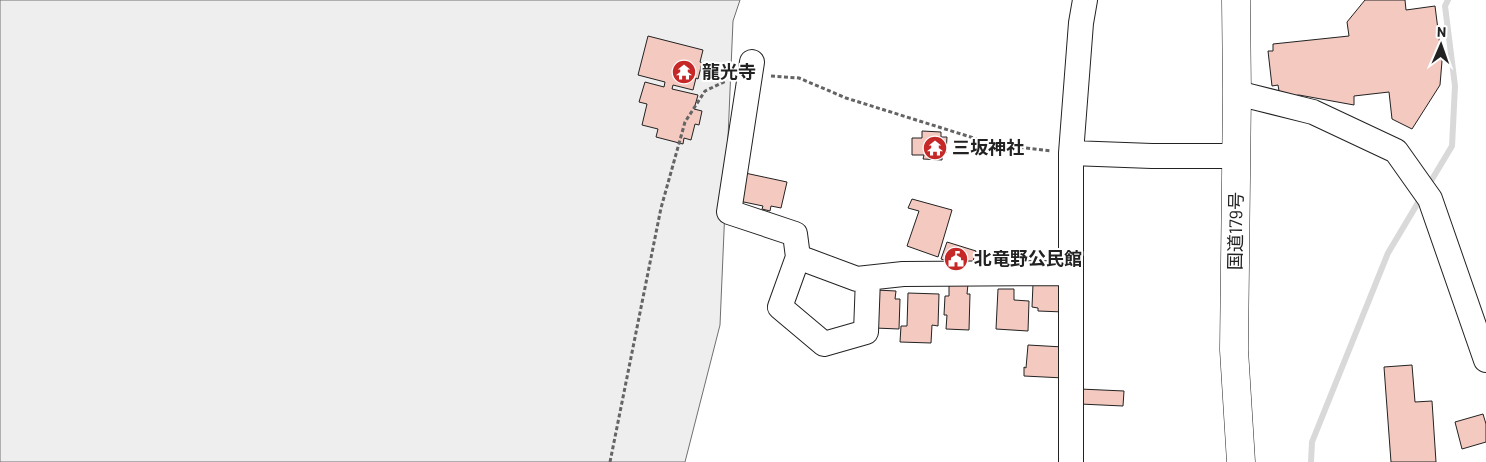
<svg xmlns="http://www.w3.org/2000/svg" width="1486" height="462" viewBox="0 0 1486 462" font-family="Barlow,'Noto Sans JP',sans-serif">
  <style>
    .green { fill: #eee; stroke: #6f6f6f }
    .lines { fill: none; stroke-linecap: round; stroke-linejoin: round }
    .stream { stroke: #d9d9d9; stroke-width: 6 }
    .building { fill: #f3c9c0; stroke: #222 }
    .minor-casing { stroke: #222; stroke-width: 26 }
    .highway-casing { stroke: #222; stroke-width: 29 }
    .path { stroke: #646464; stroke-width: 3; stroke-dasharray: 4 2.5; stroke-linecap: butt }
    .minor { stroke: #fff; stroke-width: 24 }
    .highway { stroke: #fff; stroke-width: 28 }
    .labels { text-anchor: middle; stroke-width: 4; stroke-linejoin: round; paint-order: stroke }
    .poi-label { font-size: 18px; font-weight: bold; fill: #222; stroke: #fff; text-anchor: start }
    .street-label { font-size: 18px; fill: #222; stroke: #fff }
  </style>
  <rect width="100%" height="100%" fill="#fff"/>
  <!-- green -->
  <path class="green" d="M0 0H740L733 21 720 325 685 462H0Z"/>
  <g class="lines">
    <!-- stream -->
    <path class="stream" d="M1428 186 1452 146 1455 86 1445 6 1448 0
      M1311 462 1312 442 1388 253 1422 196"/>
  </g>
  <!-- building -->
  <path class="building" d="M1365 0H1405L1406 10 1435 6 1442 61 1440 85 1412 129 1392 119 1389 92 1354 96V105L1299 95 1280 97 1278 85 1272 86 1268 51H1273V44L1349 36 1347 22Z
    M648 36 703 50 700 62 702 63 698 79 696 78 693 90 673 85 672 89 698 95 694 109 702 111 699 125 695 124 691 140 684 138 683 144 656 137 658 129 642 125 647 104 639 102 645 82 664 87 665 82 638 75Z
    M922 131 941 132V137H947L946 153H942V160L923 159 924 155H912V138H922Z
    M745 173 787 182 781 208 771 206 770 211 762 209 763 206 739 201Z
    M912 199 952 210 938 257 907 246 919 211 908 208Z
    M947 242 976 251 971 268 941 259Z
    M949 283 968 284 967 294H970L969 330 946 329 947 315H944L945 296H949Z
    M1033 284 1065 285 1064 312 1038 311V308L1032 307Z
    M998 289H1014V300L1029 301 1028 331 996 329Z
    M876 290 896 291 895 299H900L899 329 875 328Z
    M908 293 939 294 938 326 932 325 931 343 900 342 901 326H907Z
    M1028 345 1063 347 1064 378 1024 376V367L1026 368Z
    M1412 365 1415 402 1432 401 1436 462H1391L1384 367Z
    M1080 389 1124 391 1123 406 1080 404Z
    M1483 414 1486 424V442L1462 449 1455 422Z"/>
  <g class="lines">
    <!-- minor casing -->
    <g class="minor-casing">
      <path id="minor" d="M752 62 729 212 795 234 798 257
        M1237 93 1313 112 1396 151 1430 199 1486 360
        M1071 153 1152 156H1236
        M868 278 866 332 824 344 780 307 798 257 857 279 903 274 1071 273
        M1071 462V153L1081 23 1085 0"/>
    </g>
    <!-- highway casing -->
    <g class="highway-casing">
      <path id="highway" d="M1236 0 1237 93 1234 350 1241 462"/>
    </g>
    <!-- path -->
    <path class="path" d="M771 76 799 78 846 98 993 144 1051 151
      M610 462 661 208 685 122 705 91 726 81"/>
    <!-- minor -->
    <use href="#minor" class="minor"/>
    <!-- highway -->
    <use href="#highway" class="highway"/>
  </g>
  <!-- icons -->
  <defs>
    <g id="temple-disc" transform="scale(1.25)"><circle r="9.5" fill="#c62828" stroke="#fff"/><path d="M0-6L5-2H3V0L6.5 2.5H4V6H1.5V3h-3V6H-4V2.5H-6.5L-3 0V-2H-5Z" fill="#fff"/></g>
    <g id="civic-disc" transform="scale(1.25)"><circle r="9.5" fill="#c62828" stroke="#fff"/><path d="M-.6-6.5H3V-4.5H.6V-3L4-1V1h2V6H-6V1h2V-1L-.6-3ZM-1.2 2.5V6h2.4V2.5Z" fill="#fff"/></g>
  </defs>
  <g fill-rule="evenodd">
    <use href="#temple-disc" x="684" y="72"/>
    <use href="#temple-disc" x="935" y="148"/>
    <use href="#civic-disc" x="956" y="259"/>
  </g>
  <g class="labels">
    <!-- poi labels -->
    <g class="poi-label">
      <text x="702" y="78">龍光寺</text>
      <text x="952" y="154">三坂神社</text>
      <text x="974" y="265">北竜野公民館</text>
    </g>
    <!-- street labels -->
    <g class="street-label">
      <text transform="translate(1236 231) rotate(-89)" y="6">国道179号</text>
    </g>
  </g>
  <!-- north arrow -->
  <g transform="translate(1441 45) rotate(2)" stroke="#ffffff" stroke-width="4" paint-order="stroke">
  <path d="M0-4L9 19L0 12L-9 19Z" fill="#222222"/>
  <text y="-8" font-size="14" font-weight="bold" text-anchor="middle" fill="#222222">N</text>
  </g>
</svg>
